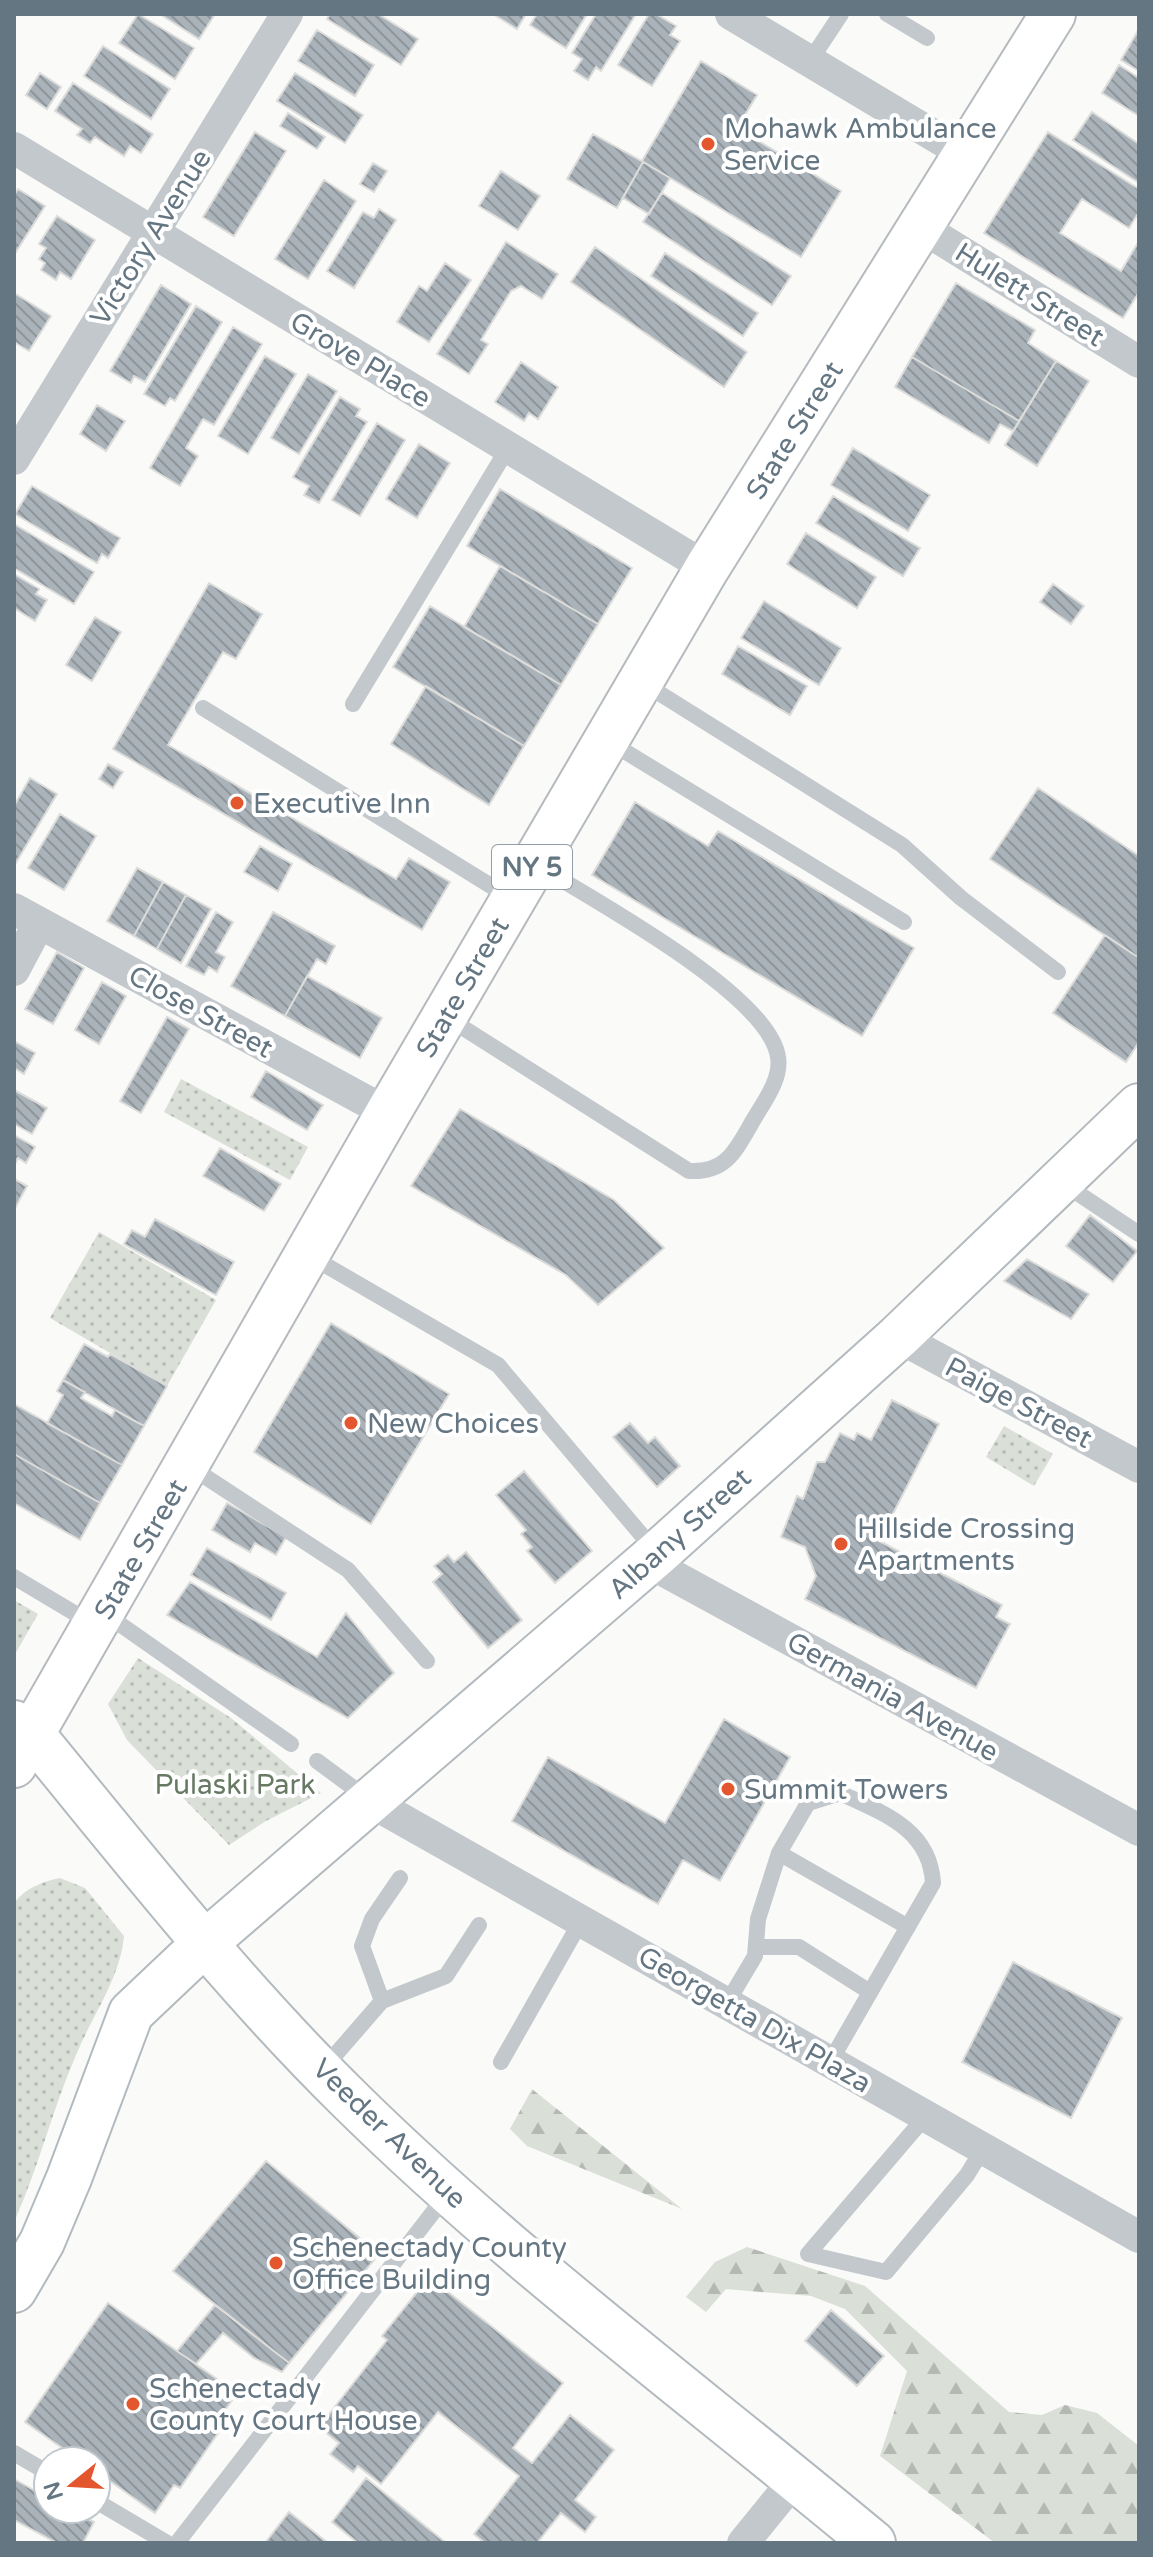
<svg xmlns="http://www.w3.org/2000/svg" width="1153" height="2557" viewBox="0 0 1153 2557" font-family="'Varela Round',sans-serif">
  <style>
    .green { fill: url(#green-dots) }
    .forest { fill: url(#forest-firs) }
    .building { fill: url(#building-back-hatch); stroke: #dcdcda; stroke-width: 2 }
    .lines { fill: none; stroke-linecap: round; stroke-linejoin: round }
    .secondary-casing { stroke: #b3babf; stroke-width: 48 }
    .primary-casing { stroke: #b5babe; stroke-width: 48 }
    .lane { stroke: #c3c8cc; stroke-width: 16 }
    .street { stroke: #c3c8cc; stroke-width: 32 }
    .secondary { stroke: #fff; stroke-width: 44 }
    .primary { stroke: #fff; stroke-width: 44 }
    .poi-dot { fill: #e4572e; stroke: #fff; stroke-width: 3 }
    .labels { text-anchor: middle; stroke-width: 8; stroke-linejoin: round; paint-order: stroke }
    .shield { fill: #fff; stroke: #939fa8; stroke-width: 2 }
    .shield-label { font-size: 26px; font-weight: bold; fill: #657683 }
    .poi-label { font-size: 28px; fill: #657683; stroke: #fff; text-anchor: start }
    .street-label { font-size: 28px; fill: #657683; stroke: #fff }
    .park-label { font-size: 28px; fill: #687a64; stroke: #fff }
  </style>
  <defs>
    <pattern id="green-dots" width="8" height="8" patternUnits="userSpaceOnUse" patternTransform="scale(2)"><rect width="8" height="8" fill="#dadfd7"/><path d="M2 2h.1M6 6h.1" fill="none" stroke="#b4b9b4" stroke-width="1.8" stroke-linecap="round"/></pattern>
    <pattern id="forest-firs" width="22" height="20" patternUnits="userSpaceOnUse" patternTransform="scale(2)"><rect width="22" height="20" fill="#dadfd7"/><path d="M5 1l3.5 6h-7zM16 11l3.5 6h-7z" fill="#b4b9b4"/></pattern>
    <pattern id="building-back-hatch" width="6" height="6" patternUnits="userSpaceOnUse" patternTransform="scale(2)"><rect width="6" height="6" fill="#aab3b9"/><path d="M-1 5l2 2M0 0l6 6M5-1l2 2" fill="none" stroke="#8e969c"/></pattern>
  </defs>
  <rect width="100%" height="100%" fill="#fafaf8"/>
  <!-- green -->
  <path class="green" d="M181 1079 308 1147 290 1180 164 1112Z
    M99 1232 216 1300 167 1386 50 1318Z
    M1004 1426 1053 1454 1034 1486 986 1457Z
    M14 1600 38 1614 14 1656Z
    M138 1658 231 1718 321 1793 266 1821 229 1845 127 1740 108 1704Z
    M60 1878 85 1888 124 1936C120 1979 92 2016 76 2055 52 2110 39 2167 14 2222V1903C26 1888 41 1882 60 1878Z"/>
  <!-- forest -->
  <path class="forest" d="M532 2089 682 2209 527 2146 510 2129Z
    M747 2247 865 2286 1009 2412 1042 2415 1065 2405 1097 2413 1139 2446V2543H995L880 2456 907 2371 845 2309 811 2296 726 2289 706 2312 686 2297 715 2262Z"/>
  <!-- building -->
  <path class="building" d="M138 14 194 48 175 79 119 43Z
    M160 14H215L199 39Z
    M330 14H378L418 39 401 65 327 19Z
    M493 14H526L517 29Z
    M537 14H587L566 48 530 25Z
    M596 14H636L601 71 596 67 588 80 574 71 582 59 572 53Z
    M649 14H656L676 26 670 35 680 41 652 86 618 65Z
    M1139 29V71L1121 60Z
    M317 30 374 65 355 96 298 61Z
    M103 46 170 89 151 119 84 76Z
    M701 61 757 95 737 128 841 191 801 257 642 161Z
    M1119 65 1139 78V116L1102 93Z
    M40 73 61 87 47 109 26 95Z
    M295 73 363 115 345 143 277 101Z
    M73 83 153 134 141 153 130 146 124 156 95 137 90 143 77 135 82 129 55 111Z
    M1092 112 1139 144V183L1073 140Z
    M288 113 325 137 317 149 280 126Z
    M255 132 286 151 234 236 203 217Z
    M1048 132 1139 189V212L1129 228 1082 199 1060 233 1121 271 1139 241V292L1123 318 984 233Z
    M593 134 643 162 617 208 567 179Z
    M643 162 670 178 649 214 623 198Z
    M373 163 387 171 374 192 360 184Z
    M501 171 540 196 518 230 479 206Z
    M324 180 356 201 308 279 275 259Z
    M18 189 45 206 14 255V195Z
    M662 193 791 276 772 305 643 222Z
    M379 209 396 220 354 288 327 271 363 212 374 218Z
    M57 216 95 240 71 279 60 272 56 280 41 270 45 263 39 259 46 248 39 244Z
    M506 242 558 274 542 299 521 286 511 291 481 340 488 344 469 374 437 354Z
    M595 247 747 352 724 387 571 282Z
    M665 253 758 313 743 336 651 276Z
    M445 263 471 280 429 342 397 322 419 286 427 291Z
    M956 283 1035 330 1028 343 1056 361 1019 421 912 357Z
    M161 285 191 304 145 382 134 376 131 383 110 371Z
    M14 293 51 316 29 351 14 342Z
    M196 306 222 322 175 401 170 398 165 406 144 394Z
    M233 327 262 344 214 425 203 419 186 448 198 456 180 486 150 468Z
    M265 356 296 374 248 454 218 436Z
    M912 357 1019 421 1013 431 1000 424 989 443 895 387Z
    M1056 361 1089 381 1037 466 1005 445Z
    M521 362 558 387 538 419 529 413 524 421 495 402Z
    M308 374 337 391 299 454 271 438Z
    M340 397 360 409 356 416 367 422 319 503 304 495 309 486 293 477Z
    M97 405 125 421 106 451 80 434Z
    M377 423 405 440 360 516 332 500Z
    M419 444 450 463 417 518 386 499Z
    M853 448 930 495 908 531 831 485Z
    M32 486 120 538 108 558 102 554 97 563 15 514Z
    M500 489 632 568 598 624 467 546Z
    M833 496 920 548 903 576 816 523Z
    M14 524 94 572 74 604 14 568Z
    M806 533 876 577 857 608 787 564Z
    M500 566 598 624 561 685 464 627Z
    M14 574 39 589 36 594 47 600 35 621 14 608Z
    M209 583 262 614 236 659 223 652 168 745 396 879 409 858 450 882 422 930 113 749Z
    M1053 584 1084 606 1071 624 1040 602Z
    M764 601 841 648 819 685 741 638Z
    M430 606 561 685 524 746 393 667Z
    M95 617 121 632 92 681 66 665Z
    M738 646 807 686 790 715 722 674Z
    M426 686 524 746 489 805 391 744Z
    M108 764 123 772 113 788 99 779Z
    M30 778 57 794 14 866V806Z
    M1038 788 1139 856V958L990 859Z
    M635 802 708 846 718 831 914 948 862 1036 592 875Z
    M60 814 96 836 64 890 28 868Z
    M260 846 292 864 278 891 244 872Z
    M137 868 163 882 134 936 107 921Z
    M163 882 186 895 157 949 134 936Z
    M186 895 211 909 181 963 157 949Z
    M216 912 233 922 216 952 225 957 217 972 209 967 204 975 186 966Z
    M273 912 335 946 326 964 317 959 285 1016 231 986Z
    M1105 935 1139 958V1042L1126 1062 1053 1013Z
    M57 952 84 968 53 1024 25 1009Z
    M307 976 382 1018 360 1058 285 1016Z
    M102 982 126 996 99 1044 75 1030Z
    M167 1017 189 1029 141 1113 120 1101Z
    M14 1041 35 1053 24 1074 14 1068Z
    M266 1071 323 1105 307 1130 251 1097Z
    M14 1090 47 1108 32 1134 14 1124Z
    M460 1109 614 1200 664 1248 598 1305 566 1275 411 1186Z
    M14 1135 35 1147 26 1163 18 1158 14 1166Z
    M220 1148 281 1184 264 1211 203 1176Z
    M14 1179 27 1186 14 1210Z
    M1090 1215 1137 1251 1113 1282 1066 1246Z
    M155 1219 234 1262 216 1295 124 1244 132 1230 145 1237Z
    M1027 1259 1089 1294 1071 1319 1004 1281Z
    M331 1323 449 1394 371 1524 254 1452Z
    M84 1344 108 1357 110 1354 167 1386 144 1426 63 1380Z
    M63 1380 85 1392 81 1398 112 1416 115 1410 144 1426 122 1465 47 1423 63 1395 57 1391Z
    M892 1400 939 1424 879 1541 1002 1605 996 1617 1010 1624 976 1688 805 1599 816 1576 805 1547 781 1537 797 1496 803 1499 817 1462H825L840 1433 854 1440 857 1433 871 1440Z
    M14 1404 122 1465 100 1503 14 1454Z
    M630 1423 648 1443 655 1437 680 1466 657 1487 613 1437Z
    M14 1454 100 1503 80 1540 14 1503Z
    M524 1471 592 1551 555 1583 527 1551 532 1547 521 1534 526 1530 496 1495Z
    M227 1503 286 1537 276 1555 255 1543 250 1552 212 1530Z
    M207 1548 286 1593 271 1620 191 1575Z
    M466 1552 522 1620 488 1648 433 1582 442 1574 434 1566 448 1555 454 1562Z
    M190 1582 317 1657 346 1613 394 1673 348 1718 167 1615Z
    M724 1719 790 1757 720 1881 683 1860 658 1904 512 1821 548 1757 665 1823Z
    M1013 1962 1122 2018 1071 2118 962 2062Z
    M266 2161 379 2254 289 2363 173 2271Z
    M429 2277 563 2383 513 2448 532 2463 570 2415 614 2450 575 2500 596 2517 585 2532 561 2513 537 2543H485L474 2534 519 2476 438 2412 381 2484 358 2466 353 2472 330 2454 339 2443 319 2427 387 2340 382 2336Z
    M108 2303 237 2393 221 2416 227 2420 180 2488 174 2485 155 2513 96 2471V2461H81L25 2422Z
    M215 2305 289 2363 282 2372 254 2358 223 2333 196 2364 177 2351Z
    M831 2310 884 2356 857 2386 805 2341Z
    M366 2478 446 2543H358L332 2522Z
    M14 2479 48 2498V2509H69L94 2522 83 2543H57L14 2520Z
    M289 2512 328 2543H265Z"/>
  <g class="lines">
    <!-- secondary casing -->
    <g class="secondary-casing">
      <path id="secondary" d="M14 1723 31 1733C133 1857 233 1985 348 2098 511 2259 697 2396 873 2543
        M14 2290 42 2242 69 2178 131 2013 205 1943 658 1553 898 1337 1139 1106"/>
    </g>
    <!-- primary casing -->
    <g class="primary-casing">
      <path id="primary" d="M14 1765 388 1113 707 568 1053 14"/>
    </g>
    <!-- lane -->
    <path class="lane" d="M887 14 927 38
      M810 61 841 14
      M643 683 902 845 961 898 1058 972
      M353 704 508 448
      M203 708 512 899
      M608 741 904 922
      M446 1017 689 1171C725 1173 735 1152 751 1124 762 1104 782 1080 778 1057 769 994 591 899 537 865
      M1064 1184 1139 1234
      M308 1255 498 1365 656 1552
      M189 1466 348 1570 427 1661
      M14 1577 91 1623
      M104 1613 291 1744
      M317 1761 367 1798
      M779 1853 908 1927
      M756 1947H799L870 1992
      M382 2001 362 1946 372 1919 400 1878
      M727 2003 755 1956 758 1919 779 1853 808 1803 840 1793C883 1813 930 1829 933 1883L830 2062
      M501 2062 581 1921
      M323 2069 382 2001 446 1976 479 1925
      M926 2116 808 2254 886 2272 967 2175 983 2149
      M14 2453 48 2473
      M96 2501 167 2543
      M177 2543 448 2193"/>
    <!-- street -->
    <path class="street" d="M731 14 965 154
      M14 148 707 568
      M921 227 1139 362
      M14 459 287 14
      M14 909 388 1113
      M14 970 39 923
      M898 1337 1139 1467
      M648 1562 1139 1830
      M371 1802 1139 2237
      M743 2543 796 2478"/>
    <!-- secondary -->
    <use href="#secondary" class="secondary"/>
    <!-- primary -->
    <use href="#primary" class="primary"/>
  </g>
  <!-- markers -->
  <g class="poi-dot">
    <circle cx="708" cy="144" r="8"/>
    <circle cx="237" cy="803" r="8"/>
    <circle cx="351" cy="1423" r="8"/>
    <circle cx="841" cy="1544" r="8"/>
    <circle cx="728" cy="1789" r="8"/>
    <circle cx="276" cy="2263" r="8"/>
    <circle cx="133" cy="2404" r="8"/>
  </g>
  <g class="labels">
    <!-- shield labels -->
    <rect class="shield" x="492" y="845" width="80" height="44" rx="6"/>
    <g class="shield-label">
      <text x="532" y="876">NY 5</text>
    </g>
    <!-- poi labels -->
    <g class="poi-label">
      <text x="724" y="138">Mohawk Ambulance<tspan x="724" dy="32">Service</tspan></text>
      <text x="253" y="813">Executive Inn</text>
      <text x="367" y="1433">New Choices</text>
      <text x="857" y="1538">Hillside Crossing<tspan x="857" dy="32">Apartments</tspan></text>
      <text x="744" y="1799">Summit Towers</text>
      <text x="292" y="2257">Schenectady County<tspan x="292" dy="32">Office Building</tspan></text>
      <text x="149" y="2398">Schenectady<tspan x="149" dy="32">County Court House</tspan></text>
    </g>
    <!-- street labels -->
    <g class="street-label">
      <text transform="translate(150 237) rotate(-58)" y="10">Victory Avenue</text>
      <text transform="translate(1030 294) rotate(32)" y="10">Hulett Street</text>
      <text transform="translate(361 359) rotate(31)" y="10">Grove Place</text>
      <text transform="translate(794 430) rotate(-58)" y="10">State Street</text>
      <text transform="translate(462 987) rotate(-60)" y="10">State Street</text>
      <text transform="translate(201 1011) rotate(29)" y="10">Close Street</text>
      <text transform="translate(1019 1402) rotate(28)" y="10">Paige Street</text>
      <text transform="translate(679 1533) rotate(-42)" y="10">Albany Street</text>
      <text transform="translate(140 1549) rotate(-60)" y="10">State Street</text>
      <text transform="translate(893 1696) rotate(29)" y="10">Germania Avenue</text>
      <text transform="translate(755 2019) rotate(30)" y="10">Georgetta Dix Plaza</text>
      <text transform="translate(390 2133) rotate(44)" y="10">Veeder Avenue</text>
    </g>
    <!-- park labels -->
    <g class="park-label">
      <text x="235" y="1794">Pulaski Park</text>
    </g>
  </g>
  <!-- border -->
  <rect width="1153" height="2557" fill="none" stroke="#657683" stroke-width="32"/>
  <!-- north arrow -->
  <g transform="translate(72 2485) rotate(252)"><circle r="38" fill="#ffffff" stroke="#c1c8cd" stroke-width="2"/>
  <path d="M0-6L14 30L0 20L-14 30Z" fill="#e4572e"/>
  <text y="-12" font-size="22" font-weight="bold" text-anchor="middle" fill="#657683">N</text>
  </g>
</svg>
